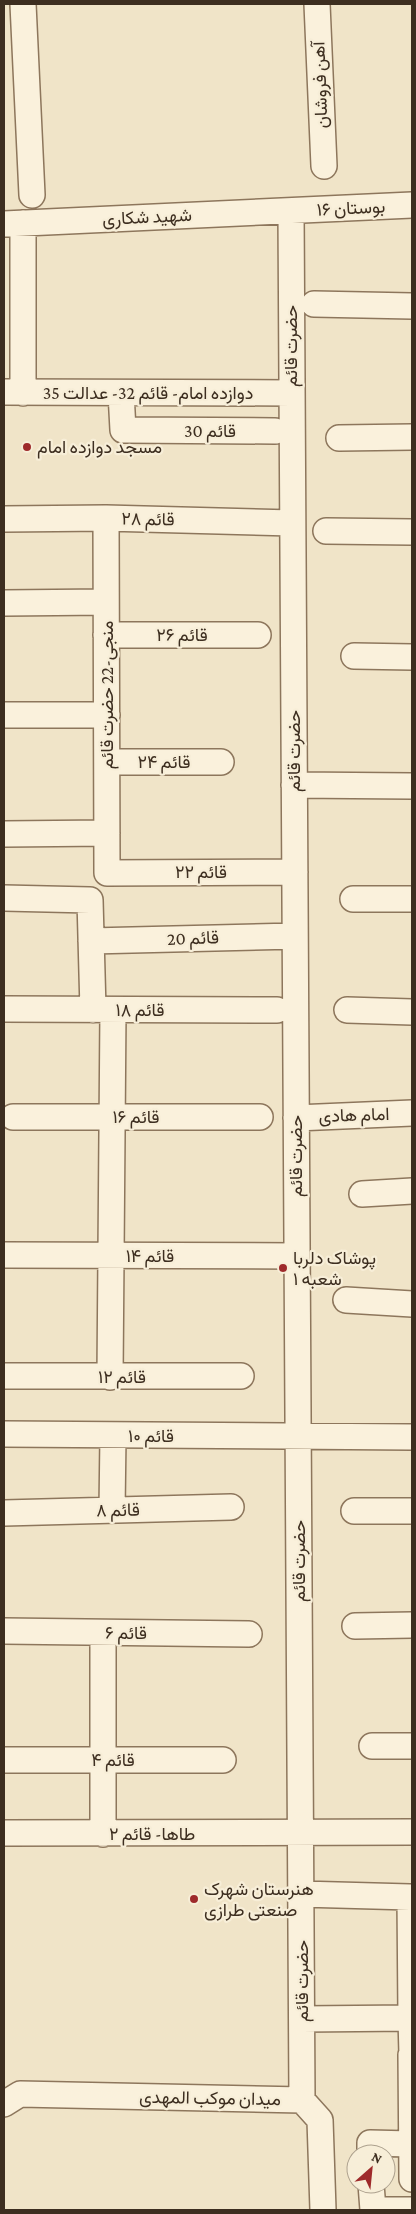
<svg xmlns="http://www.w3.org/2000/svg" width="416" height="2214" viewBox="0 0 416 2214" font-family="'Crimson Pro',Vazirmatn,serif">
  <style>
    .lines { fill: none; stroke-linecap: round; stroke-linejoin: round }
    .minor-casing { stroke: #8d765c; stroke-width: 28 }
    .minor { stroke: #faf1dc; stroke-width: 25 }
    .poi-dot { fill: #9e2a2b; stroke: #f7eed8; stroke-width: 2 }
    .labels { text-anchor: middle; stroke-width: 4.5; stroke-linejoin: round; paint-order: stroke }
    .street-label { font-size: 18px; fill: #3d2e20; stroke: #f7eed8 }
    .poi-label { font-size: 18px; fill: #3d2e20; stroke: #f7eed8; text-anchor: start }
  </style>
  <rect width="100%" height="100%" fill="#f0e4c8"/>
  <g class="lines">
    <!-- minor casing -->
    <g class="minor-casing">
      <path id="minor" d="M23 4 32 195
        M317 4 324 166
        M291 211 302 2100
        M23 223V393
        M4 224 412 205
        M314 304 412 306
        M4 392 292 393
        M121 393 123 430 275 431
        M339 438 412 437
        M106 518 107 873 295 872
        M4 519 106 518 292 523
        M326 531 412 532
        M4 603 106 602
        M106 635H258
        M354 656 412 657
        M4 715H107
        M107 762H221
        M294 785 412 786
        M4 834 107 833
        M4 898 90 900 93 1010
        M353 899H412
        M91 941 295 936
        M4 1009 277 1010
        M347 1010 412 1012
        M13 1117H260
        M296 1118 412 1113
        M362 1194 412 1191
        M4 1255 297 1256
        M346 1300 412 1304
        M4 1376H241
        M110 1377 113 1010
        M4 1434 412 1437
        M112 1510 113 1436
        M354 1511H412
        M4 1513 231 1507
        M355 1626 412 1625
        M4 1631 249 1634
        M103 1633V1834
        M372 1746H412
        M4 1760H223
        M4 1833 412 1832
        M301 1894 410 1897 411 2018
        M302 2019 411 2018 412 2055
        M411 2055 412 2179
        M4 2104 20 2094 302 2100 320 2120 323 2210
        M370 2154V2143L411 2144
        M371 2184 373 2210H412"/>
    </g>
    <!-- minor -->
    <use href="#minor" class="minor"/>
  </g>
  <!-- markers -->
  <g class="poi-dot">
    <circle cx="27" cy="447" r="5"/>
    <circle cx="283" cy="1268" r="5"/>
    <circle cx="194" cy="1899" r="5"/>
  </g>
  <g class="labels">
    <!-- street labels -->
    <g class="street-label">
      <text transform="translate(320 85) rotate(-92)" y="6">آهن فروشان</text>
      <text transform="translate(351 208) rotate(-3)" y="6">بوستان ۱۶</text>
      <text transform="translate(147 217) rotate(-3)" y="6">شهید شکاری</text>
      <text transform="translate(291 346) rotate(-90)" y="6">حضرت قائم</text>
      <text x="148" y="399">دوازده امام- قائم 32- عدالت 35</text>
      <text x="210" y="437">قائم 30</text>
      <text transform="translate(148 519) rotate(1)" y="6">قائم ۲۸</text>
      <text x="182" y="641">قائم ۲۶</text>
      <text transform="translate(107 695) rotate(-90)" y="6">منجی-22 حضرت قائم</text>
      <text transform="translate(294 751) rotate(-90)" y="6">حضرت قائم</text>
      <text x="164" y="768">قائم ۲۴</text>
      <text x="201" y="878">قائم ۲۲</text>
      <text transform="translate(193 938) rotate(-2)" y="6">قائم 20</text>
      <text x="140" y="1016">قائم ۱۸</text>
      <text transform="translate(354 1115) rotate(-2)" y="6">امام هادی</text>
      <text x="136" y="1123">قائم ۱۶</text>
      <text transform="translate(296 1156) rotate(-90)" y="6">حضرت قائم</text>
      <text x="150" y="1262">قائم ۱۴</text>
      <text x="122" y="1383">قائم ۱۲</text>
      <text x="151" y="1442">قائم ۱۰</text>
      <text transform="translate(118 1510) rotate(-1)" y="6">قائم ۸</text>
      <text transform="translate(299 1561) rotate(-90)" y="6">حضرت قائم</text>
      <text x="126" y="1639">قائم ۶</text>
      <text x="113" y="1766">قائم ۴</text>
      <text x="152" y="1840">طاها- قائم ۲</text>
      <text transform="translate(302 1981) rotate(-90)" y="6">حضرت قائم</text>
      <text transform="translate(210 2098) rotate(1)" y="6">میدان موکب المهدی</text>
    </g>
    <!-- poi labels -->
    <g class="poi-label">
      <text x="37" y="453">مسجد دوازده امام</text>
      <text x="293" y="1264">پوشاک دلربا<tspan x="293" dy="21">شعبه ۱</tspan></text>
      <text x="204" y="1895">هنرستان شهرک<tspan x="204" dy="21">صنعتی طرازی</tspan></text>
    </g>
  </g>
  <!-- border -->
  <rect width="416" height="2214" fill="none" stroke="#3d2e20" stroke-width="10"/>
  <!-- north arrow -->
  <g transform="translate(371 2169) rotate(27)"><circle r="24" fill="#f7eed8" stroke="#ada18e"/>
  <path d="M0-4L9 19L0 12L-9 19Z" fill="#9e2a2b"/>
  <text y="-8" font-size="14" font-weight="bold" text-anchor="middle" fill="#3d2e20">N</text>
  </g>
</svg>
